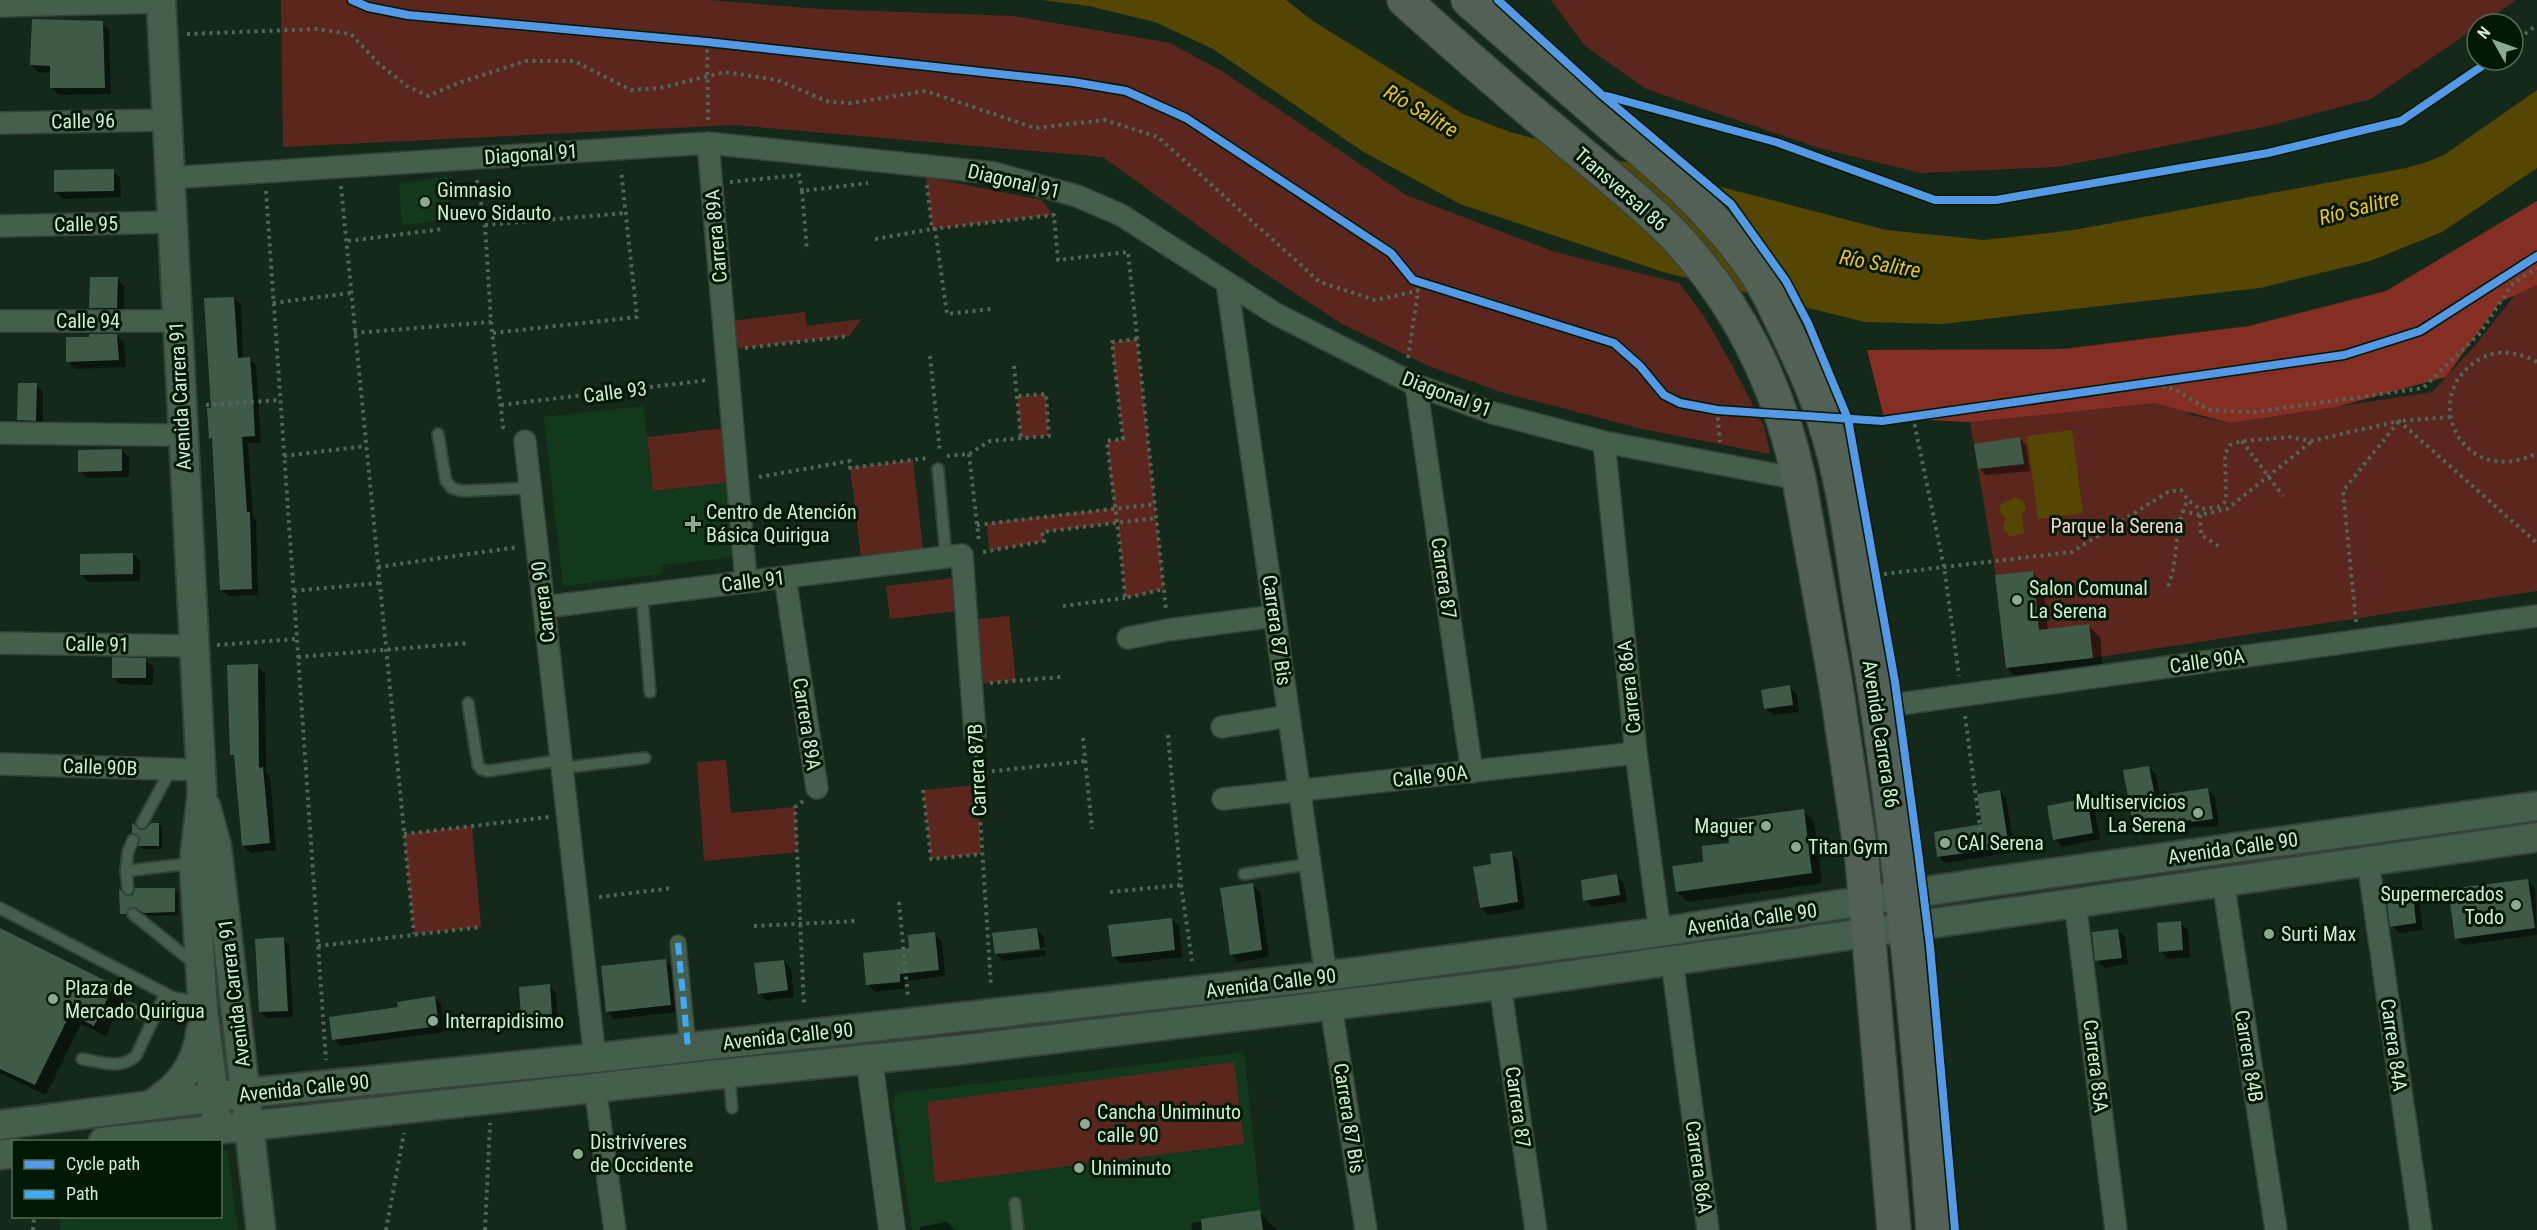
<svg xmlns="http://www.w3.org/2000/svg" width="2537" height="1230" viewBox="0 0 2537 1230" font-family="'Roboto Condensed',sans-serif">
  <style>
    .built { fill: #13391d }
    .green { fill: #5a261d }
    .forest { fill: #852f24 }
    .water { fill: #564604 }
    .shadow { fill: #0007 }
    .building { fill: #3f5a47 }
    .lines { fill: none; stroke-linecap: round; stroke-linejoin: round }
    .service-casing { stroke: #344538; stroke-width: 14 }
    .pedestrian-casing { stroke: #344538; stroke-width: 18 }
    .minor-casing { stroke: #344538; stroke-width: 24 }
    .tertiary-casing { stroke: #344538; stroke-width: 28 }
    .secondary-casing { stroke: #344538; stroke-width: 32 }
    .primary-casing { stroke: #344538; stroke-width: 36 }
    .path { stroke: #526557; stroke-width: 4; stroke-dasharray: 3 4.5; stroke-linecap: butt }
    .service { stroke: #455f4c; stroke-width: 10 }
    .pedestrian { stroke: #455f4c; stroke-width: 15 }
    .minor { stroke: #455f4c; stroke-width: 21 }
    .tertiary { stroke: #455f4c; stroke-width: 26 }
    .secondary { stroke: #455f4c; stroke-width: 28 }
    .primary { stroke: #526056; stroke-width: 33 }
    .quiet { stroke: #3fa9f5; stroke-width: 6; stroke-dasharray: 12 6; stroke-linecap: butt }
    .cycleway-casing { stroke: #001804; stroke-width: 11 }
    .cycleway { stroke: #5399e6; stroke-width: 8 }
    .poi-dot { fill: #8ca991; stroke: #001804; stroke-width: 2 }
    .labels { text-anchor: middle; stroke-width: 6; stroke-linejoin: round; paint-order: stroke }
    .street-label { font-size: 20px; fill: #cceed1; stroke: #001804 }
    .poi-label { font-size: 20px; fill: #cceed1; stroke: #001804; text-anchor: start }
    .park-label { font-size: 20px; fill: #f2d5d0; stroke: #001804 }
    .water-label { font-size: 21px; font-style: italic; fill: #f6c310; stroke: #001804 }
  </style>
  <rect width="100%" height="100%" fill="#14291a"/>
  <!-- built -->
  <path class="built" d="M448 176 452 220 402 225 399 184Z
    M643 406 653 491 726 482 734 557 662 565V574L563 586 544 417Z
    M1244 1052 1263 1230H912L893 1104 895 1095 901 1092 1069 1074Z
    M227 1150 238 1230H60L61 1217 220 1216 221 1151Z"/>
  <!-- green -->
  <path class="green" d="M281 0H709L820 9 1015 16 1170 43 1222 71 1406 195 1555 252 1679 283 1704 316 1728 358 1764 426 1770 454 1642 429 1504 393 1431 367 1342 324 1251 264 1103 157 734 125 283 147Z
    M1551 0H2516L2482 24H2477V27L2371 99 2268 126 2057 167 1921 173 1819 148 1646 89 1584 45Z
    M926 177 1042 200 1053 215 932 229Z
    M2537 275V591L2093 658 2006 668 1996 575 1970 422 2162 390 2191 415 2230 423 2432 392 2477 343 2525 282Z
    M805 312 807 326 862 319 849 336 726 350 724 322Z
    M1137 339 1164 589 1125 598 1118 523 1043 532 1044 541 989 551 987 523 1114 508 1107 441 1123 439 1112 342Z
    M1046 394 1049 436 1021 438 1017 396Z
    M726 428 732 482 653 491 647 437Z
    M913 460 923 549 861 557 850 468Z
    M953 578 957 611 890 619 886 586Z
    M1009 616 1016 680 972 685 967 620Z
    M726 760 731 813 795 807 798 852 704 861 697 762Z
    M978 785 981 854 931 859 923 790Z
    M472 826 481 927 414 934 404 834Z
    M1234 1062 1244 1144 935 1183 927 1102Z"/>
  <!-- forest -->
  <path class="forest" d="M2537 201V285L2500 302 2446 377 2336 407 2230 423 2155 403 1970 422 1884 418 1867 350 2063 349 2249 326 2386 291Z"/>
  <!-- water -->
  <path class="water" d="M1042 0H1286L1313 21 1463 114 1510 132 1886 230 1984 240 2074 230 2406 168 2427 162 2444 155 2537 90V168L2442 232 2370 261 2260 288 1942 324 1865 322 1663 272 1460 204 1362 151 1213 49 1155 22 1089 6Z
    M2072 430 2083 513 2038 519 2027 436Z
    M2015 497 2023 500 2026 509 2022 514 2024 533 2010 537 2003 527 2006 519 2000 512V505Z"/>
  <!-- shadow -->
  <path class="shadow" d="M102 22 109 30 111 94 59 95 52 88V73L39 72 31 65Z
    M113 171 120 178 121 197 63 199 56 192Z
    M117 279 124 286V315H98L91 308Z
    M234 298 241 305 243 359H249L256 365 261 443H248L253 517 256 521 258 595 228 596 221 590 214 442 210 438 212 410Z
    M116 335 124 343 126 367 75 369 68 361Z
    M36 384 43 392V427H26L19 420Z
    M2019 438 2026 446 2030 471 1986 475 1979 468Z
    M122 450 129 458V477L87 478 80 471Z
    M133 554 140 561V581L88 582 81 574Z
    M2032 572 2043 584 2048 631 2089 626 2100 637 2103 669 2018 679 2007 668Z
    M146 660 153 667V685L120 684 113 677Z
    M257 666 265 673 266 772 270 776 276 850 251 853 243 846 236 759 231 754Z
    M1790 687 1797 694 1799 712 1773 715 1766 708Z
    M2149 767 2156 775 2160 797 2208 790 2215 797 2219 826 2200 828 2198 827 2143 836 2136 829Z
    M2000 792 2006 798 2015 852 1945 863 1939 857 1984 825Z
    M2087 800 2094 807 2100 839 2062 847 2055 839Z
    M1803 811 1814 821 1822 883 1688 902 1677 892 1704 863 1731 845Z
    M158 824 162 827V849H143L140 846Z
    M1511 853 1518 860 1525 909 1488 915 1481 908 1492 866Z
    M1616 876 1624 883 1627 902 1592 907 1585 900Z
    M2528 881 2535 888 2537 935 2463 945 2456 938Z
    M1253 885 1260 892 1269 957 1238 962 1231 954Z
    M174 889 178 893V915L149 916 138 909 131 912 129 916 121 913 128 898Z
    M2412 894 2419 901 2423 930 2399 933 2392 926Z
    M1171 919 1179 926 1182 957 1121 964 1113 956Z
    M2180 923 2188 930 2190 957 2168 959 2161 951Z
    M0 929 113 986 124 997 106 1036 81 1024 46 1095 0 1073Z
    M1037 930 1044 937 1045 947 1000 952V955L1046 950V956L1003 961 996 953Z
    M2117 930 2125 937 2128 964 2104 968 2097 960Z
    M934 934 942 941 945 976 906 981 907 988 875 992 867 984 910 949Z
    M283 939 289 945 293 1017 267 1018 261 1012Z
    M665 960 672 968 677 1012 614 1019 607 1011Z
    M784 961 791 968 794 997 767 1001 759 993Z
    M549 986 556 993 558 1021 529 1024 522 1016Z
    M434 998 441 1004 444 1032 340 1046 334 1040 331 1018 399 1009Z
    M1259 1212 1277 1230H1192L1191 1223Z
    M947 1222 955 1230H920V1227Z"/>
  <!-- building -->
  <path class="building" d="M32 19 103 21 105 88H50V66L30 65Z
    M114 169V191L54 192V170Z
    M90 277H118L117 308H89Z
    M234 297 238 358 250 357 253 397 255 436 242 437 247 512H250L252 589 220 590 212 438 209 439 207 408H211L204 298Z
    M89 334H117L119 360 66 362V337H89Z
    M18 383H37L36 421 17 420Z
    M2020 437 2024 464 1978 469 1974 444Z
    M122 449V471L78 472V450Z
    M133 553V574L80 575V554Z
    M2033 571 2039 630 2089 624 2093 658 2006 668 1995 575Z
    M112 657 146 658V678H112Z
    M258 664 259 768 263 767 270 843 242 846 234 755H230L227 665Z
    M1790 685 1793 705 1764 709 1761 690Z
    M2149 766 2155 796 2208 788 2213 819 2191 822V820L2134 830 2123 770Z
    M2000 790 2009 847 1937 857 1934 832 1982 824 1977 794Z
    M2087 798 2093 833 2053 840 2047 806Z
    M1804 809 1812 873 1676 892 1672 866 1703 862 1702 846 1729 843 1725 820Z
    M132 823 142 830 146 829 151 823H159V846H138L140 838 132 833Z
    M1512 851 1518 902 1480 908 1473 867 1491 864 1490 854Z
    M1617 874 1620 895 1583 901 1581 880Z
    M2528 879 2535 928 2455 939 2448 889Z
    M1253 883 1262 950 1230 955 1220 888Z
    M135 888H175V912L144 913 134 907 128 909 126 914H120L119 889 128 896 133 895Z
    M2413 892 2416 923 2390 927 2386 895Z
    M1172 918 1175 950 1112 957 1108 925Z
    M2181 921 2183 950 2159 952 2157 923Z
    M0 928 114 985 94 1026 70 1014 35 1085 0 1069Z
    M1037 928 1040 949 995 954 992 933Z
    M2118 929 2122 958 2095 961 2092 932Z
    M935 932 939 970 900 974V982L866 985 863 953 909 948 908 935Z
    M284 937 288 1011 259 1012 255 939Z
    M666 959 671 1005 606 1012 601 966Z
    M784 960 788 990 758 994 754 963Z
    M550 984 552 1015 521 1017 519 987Z
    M435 996 439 1026 332 1040 329 1017 398 1007 397 1002Z
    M1260 1210 1263 1230H1202L1201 1219Z"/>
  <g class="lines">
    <!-- service casing -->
    <g class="service-casing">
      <path id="service" d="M438 434 446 481 452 488 462 491 531 488
        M938 469 946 557
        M642 596 650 692
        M468 703 478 765 481 769 488 771 562 760
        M562 768 645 758
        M142 823 171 769
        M126 871 128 852 133 840
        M1244 874 1310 864
        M128 889 126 871 194 863
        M0 908 172 997 202 1003
        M133 914 195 964
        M130 1009 154 1018
        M82 1059C102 1062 120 1070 136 1056L165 994
        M729 1073 732 1108
        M1015 1203 1018 1230"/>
    </g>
    <!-- pedestrian casing -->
    <g class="pedestrian-casing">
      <path id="pedestrian" d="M678 943 688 1048"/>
    </g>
    <!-- minor casing -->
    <g class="minor-casing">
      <path id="minor" d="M0 6 161 2
        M0 123 166 120
        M708 143 746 580
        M169 178 708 143 994 173 1077 196 1121 215 1276 314 1416 385 1493 413 1604 442 1799 479
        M0 226 171 222
        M1227 283 1326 976
        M0 321H177
        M1416 385 1472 772
        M0 433 166 435
        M525 441 595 1058
        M1604 442 1636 753 1660 932
        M785 577 817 788
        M544 607 962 555 975 735
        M1128 638 1168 630 1275 616
        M0 643 193 646
        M1878 707 2537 616
        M1222 727 1289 716
        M0 764 200 770
        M1223 799 1636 753
        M2368 861 2421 1230
        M2223 881 2276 1230
        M2075 902 2116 1230
        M1672 961 1708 1230
        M1500 985 1536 1230
        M1331 1006 1366 1230
        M595 1088 615 1230"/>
    </g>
    <!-- tertiary casing -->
    <g class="tertiary-casing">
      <path id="tertiary" d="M869 1058 892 1230"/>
    </g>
    <!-- secondary casing -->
    <g class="secondary-casing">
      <path id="secondary" d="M161 0 202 793 194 863 203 1011 216 1114
        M206 807 217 848 261 1230
        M149 1106C179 1088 196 1066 201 1031
        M0 1125 246 1093 595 1058 1326 976 1660 932 1988 882 2537 806
        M103 1142 729 1073 959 1050 1500 985 2537 837
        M0 1155 14 1153"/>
    </g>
    <!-- primary casing -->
    <g class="primary-casing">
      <path id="primary" d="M1404 0C1452 43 1501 87 1551 128 1591 162 1634 195 1671 232 1737 300 1779 386 1799 479L1836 686 1862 860 1894 1230
        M1468 0C1515 41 1562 82 1609 123 1662 168 1715 213 1754 270 1766 287 1775 307 1784 326 1799 357 1814 388 1824 421 1846 486 1852 557 1864 625 1898 826 1918 1027 1933 1230"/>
    </g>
    <!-- path -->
    <path class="path" d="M187 34 317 29 351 34 378 63 407 86 428 96 461 82 526 61H574L631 90 660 88 725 72 777 80 829 102 851 103 926 91 1035 128 1105 120 1158 137 1320 282 1375 300 1418 291
      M707 42 708 122
      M2513 43 2537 25
      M1628 102 1776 142 1935 200H1996L2268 153 2401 121 2491 60
      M477 180 485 225 491 322 503 427 507 429
      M730 182 799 175 802 191 868 183
      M927 185 932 229 1054 215 1058 260 1128 252 1166 610
      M341 186 414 934
      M266 191 326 1060
      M802 191 807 251
      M485 225 626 213
      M935 228 947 314 991 309
      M875 239 932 229
      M348 241 443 229
      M273 303 351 293
      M354 333 491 322
      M493 333 637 317 621 170
      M1137 339 1112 342 1123 439 1107 441C1113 494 1121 545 1125 598L1164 589
      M745 348 849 336
      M930 356 940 453
      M1408 358 1418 291 1413 280
      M2537 362C2521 353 2502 349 2484 357 2415 390 2460 492 2537 453
      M1014 366 1021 438
      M2155 384 2176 390 2209 410 2255 412 2423 388 2480 333 2513 283 2537 268
      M206 405 280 400
      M501 405 709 380
      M1717 410 1720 442
      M1913 417 1944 567 1959 676
      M2242 441 2283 496
      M969 454 979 542
      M284 456 366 446
      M947 456 969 454 990 441 1049 436 1046 394 1017 396
      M759 477 850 461V468L927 458
      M2182 511 2200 515 2227 509 2311 442
      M2200 515 2201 535 2220 547
      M977 525 1155 504
      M983 552 1044 541 1042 532 1156 518
      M378 567 518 547
      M1884 574 2072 552 2168 492 2181 490 2188 500 2200 509 2218 507 2226 501 2225 454 2230 445 2242 441 2290 437 2311 441 2399 421 2537 543
      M2168 586C2180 558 2172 528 2188 500
      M294 591 379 583
      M1063 606 1125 598
      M2356 622 2343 491 2399 421 2451 417
      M217 645 296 639
      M298 657 468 643
      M990 683 1061 677
      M1965 716 1984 857
      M1168 735 1181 885 1192 961
      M1083 738 1092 829
      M976 755 991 985
      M977 773 1085 761
      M923 790 931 859 981 854
      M803 801 795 807 804 1006
      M404 834 549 817
      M1110 892 1181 885
      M599 897 673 888
      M899 902 908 998
      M754 926 855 921
      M318 946 481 927
      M33 1230 34 1216
      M386 1230 404 1133
      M485 1230 490 1123"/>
    <!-- service -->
    <use href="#service" class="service"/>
    <!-- pedestrian -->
    <use href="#pedestrian" class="pedestrian"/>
    <!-- minor -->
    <use href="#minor" class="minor"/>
    <!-- tertiary -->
    <use href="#tertiary" class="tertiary"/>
    <!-- secondary -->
    <use href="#secondary" class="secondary"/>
    <!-- primary -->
    <use href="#primary" class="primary"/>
    <!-- quiet -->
    <path class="quiet" d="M678 943 688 1048"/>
    <!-- cycleway casing -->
    <g class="cycleway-casing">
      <path id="cycleway" d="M352 0 368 7 408 15 707 42 1073 82 1126 91 1186 118 1391 253 1413 280 1614 343 1640 366 1664 395 1680 403 1717 410 1882 421 2344 355 2420 331 2537 256
        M1498 0 1602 95 1731 204 1786 281 1808 323 1848 419 1895 682 1918 851 1930 946 1955 1230
        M1607 96 1776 142 1935 200H1996L2268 153 2401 121 2491 60"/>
    </g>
    <!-- cycleway -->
    <use href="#cycleway" class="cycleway"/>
  </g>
  <!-- markers -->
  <g class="poi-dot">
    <circle cx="425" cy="202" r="6"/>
    <path d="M690 515h6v6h6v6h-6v6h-6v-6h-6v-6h6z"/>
    <circle cx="2017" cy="600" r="6"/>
    <circle cx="2198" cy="813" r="6"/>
    <circle cx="1766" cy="826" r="6"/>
    <circle cx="1945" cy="843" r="6"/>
    <circle cx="1796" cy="847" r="6"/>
    <circle cx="2516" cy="905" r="6"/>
    <circle cx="2269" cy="934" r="6"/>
    <circle cx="53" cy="999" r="6"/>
    <circle cx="433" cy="1021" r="6"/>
    <circle cx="1085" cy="1124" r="6"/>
    <circle cx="578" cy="1154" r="6"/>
    <circle cx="1079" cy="1168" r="6"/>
  </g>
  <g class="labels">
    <!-- street labels -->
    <g class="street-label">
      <text transform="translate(83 121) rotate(-1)" y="7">Calle 96</text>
      <text transform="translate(531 154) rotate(-4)" y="7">Diagonal 91</text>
      <text transform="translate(1014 181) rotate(13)" y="7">Diagonal 91</text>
      <text transform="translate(1621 189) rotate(41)" y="7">Transversal 86</text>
      <text transform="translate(86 224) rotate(-1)" y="7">Calle 95</text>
      <text transform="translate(716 236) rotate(-95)" y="7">Carrera 89A</text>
      <text x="88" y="328">Calle 94</text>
      <text transform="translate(615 392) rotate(-7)" y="7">Calle 93</text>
      <text transform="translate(1447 394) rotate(21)" y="7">Diagonal 91</text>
      <text transform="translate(180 396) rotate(-93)" y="7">Avenida Carrera 91</text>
      <text transform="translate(1444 578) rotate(82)" y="7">Carrera 87</text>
      <text transform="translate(753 581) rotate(-7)" y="7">Calle 91</text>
      <text transform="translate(543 602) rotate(-97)" y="7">Carrera 90</text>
      <text transform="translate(1277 630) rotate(82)" y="7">Carrera 87 Bis</text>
      <text transform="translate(97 644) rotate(1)" y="7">Calle 91</text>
      <text transform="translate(2207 661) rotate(-8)" y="7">Calle 90A</text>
      <text transform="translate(1629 687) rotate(-96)" y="7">Carrera 86A</text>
      <text transform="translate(807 724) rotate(81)" y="7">Carrera 89A</text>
      <text transform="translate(1881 734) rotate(81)" y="7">Avenida Carrera 86</text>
      <text transform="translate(100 767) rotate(2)" y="7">Calle 90B</text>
      <text transform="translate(977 770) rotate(-93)" y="7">Carrera 87B</text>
      <text transform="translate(1430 776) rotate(-6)" y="7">Calle 90A</text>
      <text transform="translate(2233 848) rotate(-8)" y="7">Avenida Calle 90</text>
      <text transform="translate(1752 919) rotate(-8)" y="7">Avenida Calle 90</text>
      <text transform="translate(1271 983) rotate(-7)" y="7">Avenida Calle 90</text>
      <text transform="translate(234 993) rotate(-97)" y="7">Avenida Carrera 91</text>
      <text transform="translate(788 1036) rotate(-6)" y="7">Avenida Calle 90</text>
      <text transform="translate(2394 1045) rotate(82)" y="7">Carrera 84A</text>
      <text transform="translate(2249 1056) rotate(81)" y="7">Carrera 84B</text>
      <text transform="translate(2096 1066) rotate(83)" y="7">Carrera 85A</text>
      <text transform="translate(304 1088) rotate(-6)" y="7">Avenida Calle 90</text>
      <text transform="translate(1518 1107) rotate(82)" y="7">Carrera 87</text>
      <text transform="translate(1349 1118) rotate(81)" y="7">Carrera 87 Bis</text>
      <text transform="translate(1699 1167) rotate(82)" y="7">Carrera 86A</text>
    </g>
    <!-- poi labels -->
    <g class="poi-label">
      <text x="437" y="197">Gimnasio<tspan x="437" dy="23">Nuevo Sidauto</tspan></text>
      <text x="706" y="519">Centro de Atención<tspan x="706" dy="23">Básica Quirigua</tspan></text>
      <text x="2029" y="595">Salon Comunal<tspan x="2029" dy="23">La Serena</tspan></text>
      <text x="2186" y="809" text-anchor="end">Multiservicios<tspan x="2186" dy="23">La Serena</tspan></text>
      <text x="1754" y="833" text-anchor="end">Maguer</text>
      <text x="1957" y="850">CAI Serena</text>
      <text x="1808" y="854">Titan Gym</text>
      <text x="2504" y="901" text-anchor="end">Supermercados<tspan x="2504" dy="23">Todo</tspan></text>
      <text x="2281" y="941">Surti Max</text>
      <text x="65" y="995">Plaza de<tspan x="65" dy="23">Mercado Quirigua</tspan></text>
      <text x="445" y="1028">Interrapidisimo</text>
      <text x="1097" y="1119">Cancha Uniminuto<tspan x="1097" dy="23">calle 90</tspan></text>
      <text x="590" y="1149">Distrivíveres<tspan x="590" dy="23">de Occidente</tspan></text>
      <text x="1091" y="1175">Uniminuto</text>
    </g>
    <!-- park labels -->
    <g class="park-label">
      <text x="2117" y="533">Parque la Serena</text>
    </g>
    <!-- water labels -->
    <g class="water-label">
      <text transform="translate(1421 111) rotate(31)" y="7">Río Salitre</text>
      <text transform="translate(2359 208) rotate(-15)" y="7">Río Salitre</text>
      <text transform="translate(1880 264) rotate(10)" y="7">Río Salitre</text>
    </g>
  </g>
  <!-- legend -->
  <rect x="12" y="1140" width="210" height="78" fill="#001804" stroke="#526e56" stroke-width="1.5"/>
  <rect x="24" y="1160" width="30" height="9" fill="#5399e6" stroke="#526e56" stroke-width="1.5"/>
  <text x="66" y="1170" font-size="18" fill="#cceed1">Cycle path</text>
  <rect x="24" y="1190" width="30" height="9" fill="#3fa9f5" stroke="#526e56" stroke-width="1.5"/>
  <text x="66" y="1200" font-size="18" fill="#cceed1">Path</text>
  <!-- north arrow -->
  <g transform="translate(2495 42) rotate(310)"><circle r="28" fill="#001804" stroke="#526e56" stroke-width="1.5"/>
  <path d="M0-4.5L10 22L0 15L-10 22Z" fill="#8ca991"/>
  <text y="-9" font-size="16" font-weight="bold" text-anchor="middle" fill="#cceed1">N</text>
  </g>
</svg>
